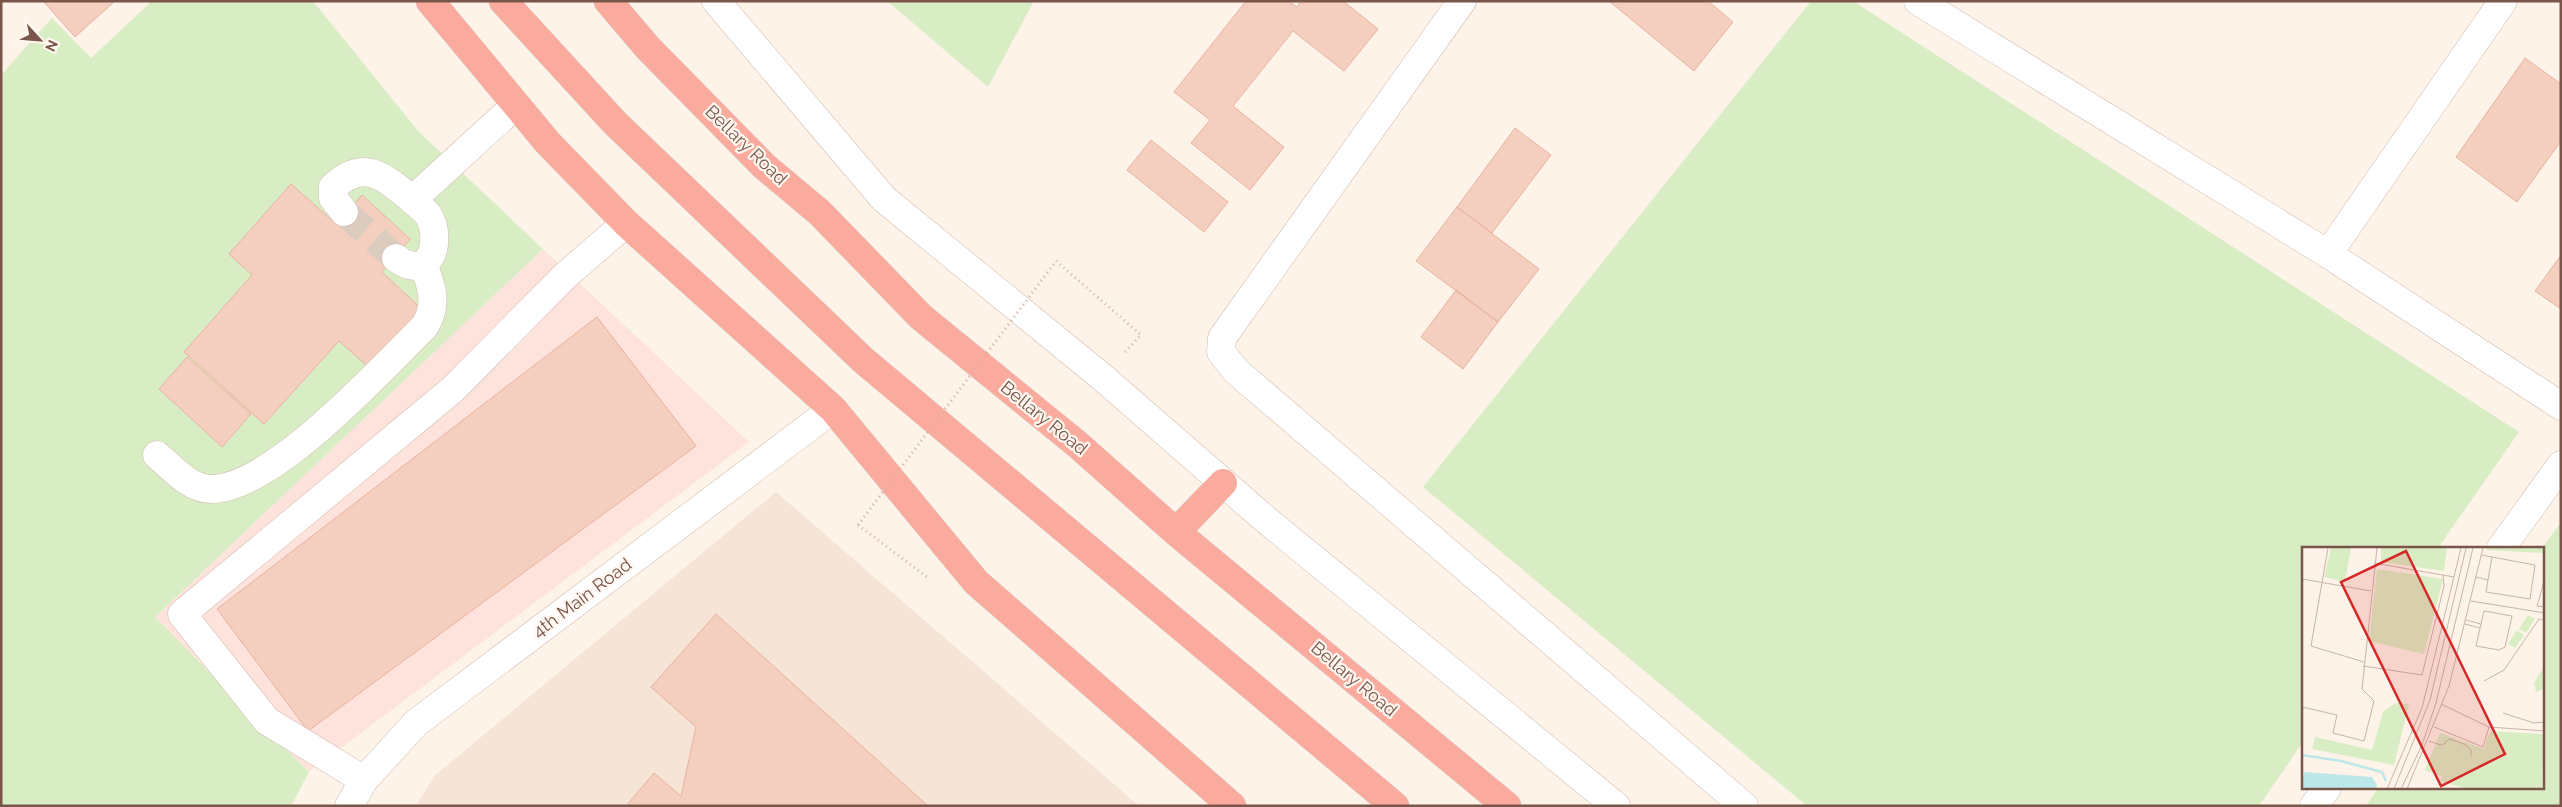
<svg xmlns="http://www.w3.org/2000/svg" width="2562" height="807" viewBox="0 0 2562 807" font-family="Raleway,sans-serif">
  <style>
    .residential { fill: #f6e4d6 }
    .commercial { fill: #fee2dc }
    .green { fill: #d9edc5 }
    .building { fill: #f4cebe; stroke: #e8b29e }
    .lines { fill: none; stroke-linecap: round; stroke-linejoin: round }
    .minor-tunnel { stroke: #dcccc0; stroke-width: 28; stroke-dasharray: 28 14; stroke-linecap: butt }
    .minor-casing { stroke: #d3bbaf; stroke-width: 29 }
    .highway-casing { stroke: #dad0cc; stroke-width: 29 }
    .path { stroke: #dab1a1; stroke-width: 3; stroke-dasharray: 1 4; stroke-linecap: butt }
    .minor { stroke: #fff; stroke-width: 28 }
    .highway { stroke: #faab9d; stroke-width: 28 }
    .path-bridge { stroke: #dab1a1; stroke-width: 3; stroke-dasharray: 1 4; stroke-linecap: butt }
    .labels { text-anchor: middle; stroke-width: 4.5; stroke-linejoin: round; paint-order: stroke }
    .street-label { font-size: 18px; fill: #7a564a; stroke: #fff7f0 }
    .inset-river { fill: none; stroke: #bbe7e9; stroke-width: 2.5 }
    .inset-road { fill: none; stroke: #c9b4a9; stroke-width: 1 }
    .view { fill: #d62828; fill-opacity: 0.15; stroke: #d62828; stroke-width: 2.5 }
    .inset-edge { fill: none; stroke: #7a564a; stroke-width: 2.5 }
  </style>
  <rect width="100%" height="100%" fill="#fdf3e8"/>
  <!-- residential -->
  <path class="residential" d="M776 492 1139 806H416L434 776Z"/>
  <!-- commercial -->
  <path class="commercial" d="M543 249 749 442 309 772 155 617Z"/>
  <!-- green -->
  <path class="green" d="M152 1H313L419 132 543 249 155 617 309 772 291 806H1V75L52 18 91 58Z
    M887 1H1034L988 87Z
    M1811 1H1853L2519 432 2438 548H2303V742L2259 806H1807L1423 487Z
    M2561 522V806H2366L2378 788H2543L2542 548Z"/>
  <!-- building -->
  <path class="building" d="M43 1H115L75 37Z
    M1246 1H1289L1297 7 1301 1H1343L1378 29 1344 71 1293 31 1233 106 1284 147 1250 190 1191 143 1210 120 1174 92Z
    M1609 1H1708L1733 22 1694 71Z
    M2525 58 2561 84V141L2517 202 2456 157Z
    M1515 128 1551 155 1492 233 1457 207Z
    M1151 140 1228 202 1204 232 1127 170Z
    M291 184 336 224 362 195 410 239 382 272 425 312 373 371 339 341 264 424 184 352 252 275 229 254Z
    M1457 207 1539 269 1498 322 1416 261Z
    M2561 255V309L2535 291Z
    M1456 290 1498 322 1463 369 1421 337Z
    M597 317 696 446 308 731 217 609Z
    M187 357 251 414 222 447 159 389Z
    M716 614 928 806H626L654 773 681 796 696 727 651 687Z"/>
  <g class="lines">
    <!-- minor-tunnel -->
    <path class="minor-tunnel" d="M344 212 396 258"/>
    <!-- minor casing -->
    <g class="minor-casing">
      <path id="minor" d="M716 1 884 199 1102 377 1265 519 1616 806
        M1462 1 1222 338 1221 352 1236 371 1744 806
        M1918 1 2328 254 2561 406
        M412 200 516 105
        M344 212 333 198V187C363 159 382 175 409 197 415 203 427 211 430 218 442 244 429 283 396 258
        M2328 254 2503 1
        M157 455C172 468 190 489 211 489 273 489 381 369 425 326 438 304 432 286 423 264
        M2501 548 2561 465
        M364 780 267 721 182 614 452 390 565 276 626 223
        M349 806 364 780 416 723 833 409
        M2314 806 2327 788"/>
    </g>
    <!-- highway casing -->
    <g class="highway-casing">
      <path id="highway" d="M430 1 548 143 626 223 833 409 976 582 1232 806
        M503 1 615 123 863 360 1395 806
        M608 1 648 48 764 166 820 213 921 317 1077 444 1176 532 1507 806
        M1176 532 1223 483"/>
    </g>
    <!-- path -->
    <path class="path" d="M1056 261 1141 335 1125 352
      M858 525 927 577"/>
    <!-- minor -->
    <use href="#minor" class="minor"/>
    <!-- highway -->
    <use href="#highway" class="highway"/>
    <!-- path-bridge -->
    <path class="path-bridge" d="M858 525 1056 261"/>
  </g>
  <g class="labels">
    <!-- street labels -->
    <g class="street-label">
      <text transform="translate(746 145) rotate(44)" y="6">Bellary Road</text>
      <text transform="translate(1044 418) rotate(39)" y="6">Bellary Road</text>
      <text transform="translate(582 598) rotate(-37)" y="6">4th Main Road</text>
      <text transform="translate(1354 679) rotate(40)" y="6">Bellary Road</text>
    </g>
  </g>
  <!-- overview -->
  <g transform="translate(2302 547)">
    <rect width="242" height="242" fill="#fdf3e8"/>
    <path d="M29 1H49L43 35 22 30ZM79 1H145L142 24 79 15ZM185 1H242V6L184 3ZM75 22 141 32 122 107 67 94ZM226 68 233 72 224 86 217 82ZM215 83 222 88 213 101 206 97ZM242 119V142L234 145 232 136ZM93 156 107 157 92 218 10 202 13 190 70 203 81 165ZM188 184 242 187 240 242H166L138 234 140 229 123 223 138 186 182 202Z" fill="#d9edc5"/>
    <path d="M2 225 70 230 75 238 74 242H0Z" fill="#bbe7e9"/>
    <path class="inset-river" d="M0 208 39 214 80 225 84 234"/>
    <path class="inset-road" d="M26 1 9 99 62 115M72 16 152 30M174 30 186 33 184 45 228 52 233 18 179 8M243 31 235 59 243 60M0 32 69 44M186 33 190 10M169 54 243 66M164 73 179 77 182 64 210 69 203 100 197 103 174 99 179 77M163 77 178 81M61 119 120 128 142 39 141 28M182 134 202 123 237 72 243 73M139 157 187 180 243 184M0 160 35 168 31 186 62 194 72 154 60 142 75 1M201 166 232 176 243 175M132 180 181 200 187 180M127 194 139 198 144 196M143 195 148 192 164 198 169 203V209M85 242 120 161 159 1M92 242 128 153 164 1M99 242 120 198 134 156 171 1M105 242 147 139 181 1"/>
    <path class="view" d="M104 4 203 207 139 239 39 35Z"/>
    <rect width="242" height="242" class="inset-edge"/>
  </g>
  <!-- border -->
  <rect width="2562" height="807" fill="none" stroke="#7a564a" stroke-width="5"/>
  <!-- north arrow -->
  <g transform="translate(40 40) rotate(116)" stroke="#fff7f0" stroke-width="4" paint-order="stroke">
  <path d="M0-4L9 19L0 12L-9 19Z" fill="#7a564a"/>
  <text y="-8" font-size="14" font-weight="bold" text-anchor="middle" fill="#7a564a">N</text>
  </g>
</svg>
